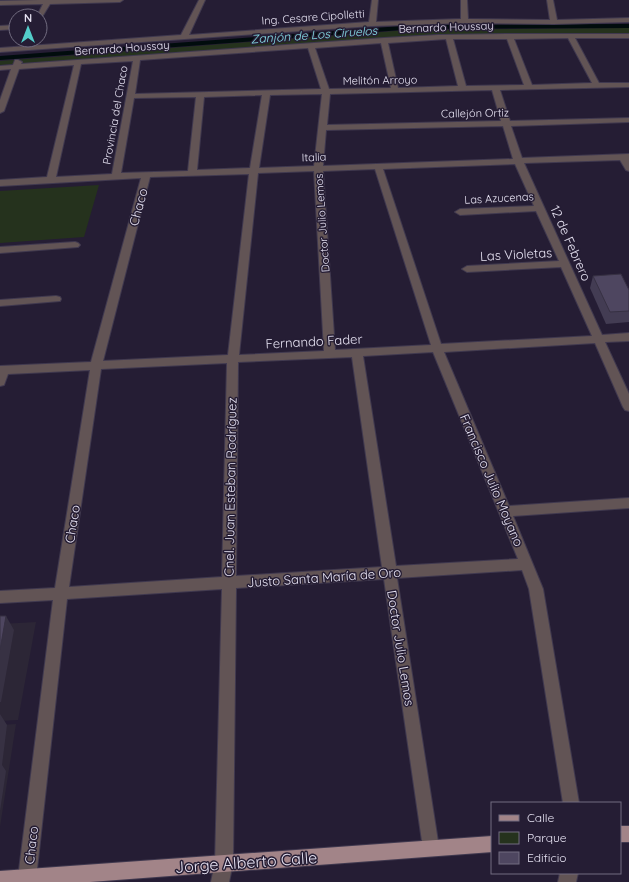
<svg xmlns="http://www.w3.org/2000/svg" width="629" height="882" viewBox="0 0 629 882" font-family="Quicksand,sans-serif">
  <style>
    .education { fill: #2c2636 }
    .green { fill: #25321d }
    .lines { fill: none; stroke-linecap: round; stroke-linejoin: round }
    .canal { fill: #010c0d; fill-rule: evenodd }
    .minor-casing { stroke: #40394f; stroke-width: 2 }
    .major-casing { stroke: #40394f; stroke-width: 2 }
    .minor { fill: #625455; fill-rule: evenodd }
    .major { fill: #a28488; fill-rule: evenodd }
    .wall { fill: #433c53 }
    .shaded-wall { fill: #373143 }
    .building { fill: #4e4660; stroke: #373143 }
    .labels { text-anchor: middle; stroke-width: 3; stroke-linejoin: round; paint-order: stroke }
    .far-street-label { font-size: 11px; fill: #e6e2f2; stroke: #251d34 }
    .far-water-label { font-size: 12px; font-style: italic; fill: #87e0e8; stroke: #251d34 }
    .street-label { font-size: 13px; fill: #e6e2f2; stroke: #251d34 }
    .near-street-label { font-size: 16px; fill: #e6e2f2; stroke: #251d34 }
  </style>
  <rect width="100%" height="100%" fill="#251d34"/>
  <!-- education -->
  <path class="education" d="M36 622 18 720 0 721V624Z
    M16 724 0 827V725Z"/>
  <!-- green -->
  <path class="green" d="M629 28V34H440L0 65V61L408 30Z
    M99 185 84 237 0 243V191Z"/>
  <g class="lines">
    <!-- canal -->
    <path class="canal" d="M629 24V28L415 29 0 60V56L415 25Z"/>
    <!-- minor casing -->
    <g class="minor-casing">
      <path id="minor" d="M39 0H123L120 2 50 4 42 17 40 18V16H37L43 4 0 5V1Z
        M199 0H205L189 35 369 22 372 0H378L376 22 461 19V0H467L468 19 550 20 547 0H553L557 20 629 18V22L554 24 465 23 372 26 0 52V48L181 35Z
        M16 25V29L0 30V26Z
        M506 34H629V38H575L599 83H629V87L500 90 510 121 629 118V122L511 126 522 158 629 154V171L626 170 620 160 524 163 602 335 629 333V341L605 342 629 394V411L625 410 623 407 595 343 444 352 509 506 629 498V508L513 516 543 589 579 803H563L529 589 522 570 397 578 439 848 437 854 431 856 425 854 423 848 384 579 236 588 233 863 229 882H211L215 863 222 589 67 599 36 878 34 882H20L18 878 53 600 0 603V591L55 588 90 370 8 374 4 385 0 386V366L91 362 141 178 0 186V180L47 177 74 65 19 69 4 111 0 113V100L11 69 0 70V66L13 65 15 60H18L22 62 21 64 384 38 438 35ZM568 38 592 83 532 85 514 39ZM446 39 458 86 398 88 388 43ZM453 39H507L524 85 466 86ZM381 43 391 88 329 89 315 48ZM308 48 321 89 135 94 140 60ZM133 61 112 174 56 177 81 64ZM492 90 501 121 327 125 330 94ZM322 94 314 166 259 168 270 95ZM262 95 250 168 197 170 204 97ZM196 97 188 171 121 173 134 98ZM503 126 513 159 323 166 326 130ZM515 164 534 206 460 209 455 212 460 215 536 211 559 261 467 266 462 269 467 272 561 267 592 336 441 344 383 169ZM375 169 431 345 335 350 323 171ZM314 171 324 351 239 355 258 173ZM249 174 228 355 103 361 150 177ZM433 352 518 559 396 566 363 356ZM352 357 382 567 236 576 238 362ZM227 363 222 577 69 587 101 369Z
        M75 242 78 243 80 245 78 247 0 253V247Z
        M56 296 60 297 61 299 60 301 0 306V300Z
        M560 873H578L576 882H558Z"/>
    </g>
    <!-- major casing -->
    <g class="major-casing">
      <path id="major" d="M620 826H629V842H620Z
        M492 836V852L90 882H0V871Z"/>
    </g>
    <!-- minor -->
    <use href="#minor" class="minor"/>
    <!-- major -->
    <use href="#major" class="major"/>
  </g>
  <!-- wall -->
  <path class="wall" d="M593 276 629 290V322L606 324 590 288Z"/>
  <!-- shaded-wall -->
  <path class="shaded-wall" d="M6 616 14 630 1 702H0V650Z
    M0 714 7 725 2 765 6 771 0 811Z"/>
  <!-- building -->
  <path class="building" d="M621 274 629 290V311L610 312 593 276Z
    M0 616H6L0 650Z"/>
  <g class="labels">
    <!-- far-street labels -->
    <g class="far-street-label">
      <text transform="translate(313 17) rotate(-4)" y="4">Ing. Cesare Cipolletti</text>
      <text transform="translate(446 27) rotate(-2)" y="4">Bernardo Houssay</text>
      <text transform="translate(122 48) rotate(-4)" y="4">Bernardo Houssay</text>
      <text transform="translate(380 80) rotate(-1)" y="4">Melitón Arroyo</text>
      <text transform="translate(475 113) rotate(-1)" y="4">Callejón Ortiz</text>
      <text transform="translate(115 115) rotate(-80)" y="4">Provincia del Chaco</text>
      <text transform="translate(314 157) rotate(-2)" y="4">Italia</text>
      <text transform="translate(499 198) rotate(-3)" y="4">Las Azucenas</text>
      <text transform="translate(322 223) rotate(-94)" y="4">Doctor Julio Lemos</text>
    </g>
    <!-- far-water labels -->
    <g class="far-water-label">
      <text transform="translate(314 35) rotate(-4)" y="4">Zanjón de Los Ciruelos</text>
    </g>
    <!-- street labels -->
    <g class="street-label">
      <text transform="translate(138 207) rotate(-75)" y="5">Chaco</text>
      <text transform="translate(571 243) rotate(66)" y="5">12 de Febrero</text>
      <text transform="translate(516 254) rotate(-3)" y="5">Las Violetas</text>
      <text transform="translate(314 341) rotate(-3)" y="5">Fernando Fader</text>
      <text transform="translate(492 480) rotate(67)" y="5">Francisco Julio Moyano</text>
      <text transform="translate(230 487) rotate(-89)" y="5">Cnel. Juan Esteban Rodríguez</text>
      <text transform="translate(72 524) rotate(-81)" y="5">Chaco</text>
      <text transform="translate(324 577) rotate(-4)" y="5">Justo Santa María de Oro</text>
      <text transform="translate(401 648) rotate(81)" y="5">Doctor Julio Lemos</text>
      <text transform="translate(31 845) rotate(-83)" y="5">Chaco</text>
    </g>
    <!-- near-street labels -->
    <g class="near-street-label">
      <text transform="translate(246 862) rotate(-4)" y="6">Jorge Alberto Calle</text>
    </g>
  </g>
  <!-- legend -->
  <rect x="491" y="802" width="130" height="72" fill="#251d34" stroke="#726c80"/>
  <rect x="499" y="815" width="20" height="6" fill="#a28488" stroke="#726c80"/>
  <text x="527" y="822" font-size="12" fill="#e6e2f2">Calle</text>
  <rect x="499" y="832" width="20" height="12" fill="#25321d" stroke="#726c80"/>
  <text x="527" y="842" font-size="12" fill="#e6e2f2">Parque</text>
  <rect x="499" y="852" width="20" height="12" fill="#4e4660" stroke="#726c80"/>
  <text x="527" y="862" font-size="12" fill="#e6e2f2">Edificio</text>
  <!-- north arrow -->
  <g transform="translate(28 28)"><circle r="19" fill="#251d34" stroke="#726c80"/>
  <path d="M0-3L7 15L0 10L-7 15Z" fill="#53cdc9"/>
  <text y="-6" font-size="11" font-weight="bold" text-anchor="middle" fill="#e6e2f2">N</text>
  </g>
</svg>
